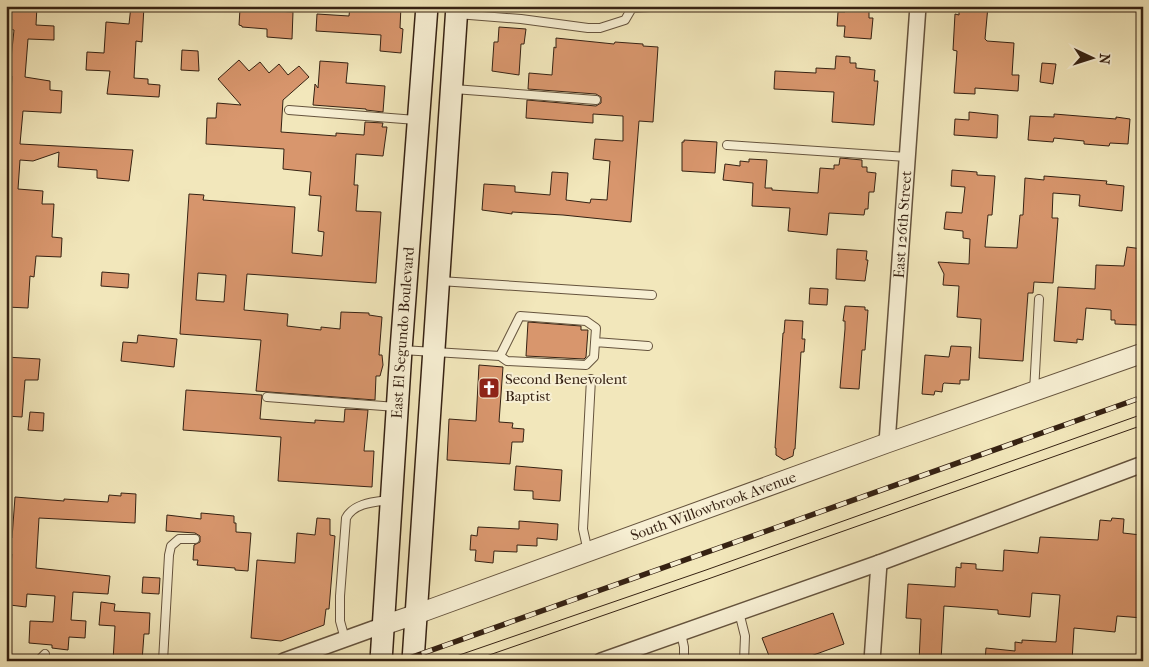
<svg xmlns="http://www.w3.org/2000/svg" width="1149" height="667" viewBox="0 0 1149 667" font-family="'IM FELL French Canon',serif">
  <style>
    .building { fill: #d8966d; stroke: #362213; fill-rule: evenodd }
    .lines { fill: none; stroke-linecap: round; stroke-linejoin: round }
    .service-casing { stroke: #65533d; stroke-width: 10 }
    .minor-casing { stroke: #65533d; stroke-width: 18 }
    .tertiary-casing { stroke: #65533d; stroke-width: 21 }
    .secondary-casing { stroke: #362213; stroke-width: 24 }
    .service { stroke: #f7efd3; stroke-width: 8 }
    .minor { stroke: #f7efd3; stroke-width: 15 }
    .tertiary { stroke: #f7efd3; stroke-width: 19 }
    .secondary { stroke: #f7efd3; stroke-width: 21 }
    .tram { stroke: #362213; stroke-width: 1 }
    .rail-casing { stroke: #362213; stroke-width: 5.5 }
    .rail { stroke: #f7efd3; stroke-width: 4; stroke-dasharray: 11; stroke-linecap: butt }
    .labels { text-anchor: middle; stroke-width: 4; stroke-linejoin: round; paint-order: stroke }
    .street-label { font-size: 15px; fill: #362213; stroke: #f7efd3 }
    .poi-label { font-size: 15px; fill: #362213; stroke: #f7efd3; text-anchor: start }
  </style>
  <rect width="100%" height="100%" fill="#f2e7bb"/>
  <filter id="stains"><feTurbulence type="fractalNoise" baseFrequency=".004" numOctaves="4"/><feColorMatrix values="0 0 0 0 .2 0 0 0 0 .09 0 0 0 0 .02 0 0 0 .5 -.17"/></filter>
  <radialGradient id="worn" r=".72"><stop offset=".6" stop-color="#630" stop-opacity="0"/><stop offset="1" stop-color="#630" stop-opacity=".3"/></radialGradient>
  <!-- building -->
  <path class="building" d="M6 6H37L36 25 54 26V40L28 39 25 77 50 81V90L62 91 61 113 23 111 20 144 133 150 129 181 97 178V170L58 167 59 152 33 161 20 160 18 189 43 191 42 204H54L52 237 62 238 61 257 36 256 34 277 30 276 28 308 6 307V114H10L12 76H6V59H11L14 30 6 28Z
    M131 6H144L142 42 136 41 134 78 148 79V84L160 85 159 97 107 94 110 71 86 70 87 52 104 53 106 22 129 24Z
    M350 6H401L400 28 403 29 401 53 380 51 381 35 316 31 317 14 349 16Z
    M963 6H988L985 39 987 41 1014 43 1012 75H1019L1018 91 975 88V94L954 93 957 51 953 50 955 14 959 15V9L963 10Z
    M240 9 293 12 292 39 267 37V29L242 27V26L239 25Z
    M854 9 869 10V18H873L871 39 844 37 845 26H837L838 12H845V10H854Z
    M499 27 526 29 524 44H521L519 75 492 71 494 42H498Z
    M556 38 614 44 615 42 643 44V46L658 47 653 122 639 121 631 222 563 215 512 212V214L482 210 484 184 515 186V192L550 195 552 172 568 173 566 200 590 203 591 199 607 200 610 161 593 159 595 139 623 141V116L593 114V123L526 118 527 100 596 106 601 103V97L596 94 528 89 529 73 552 75 554 47 556 48Z
    M182 50 198 51 199 71 181 70Z
    M836 56 850 57V63H856V68L875 70 874 81H878L874 125 832 122 834 92 774 89 775 71 816 73V68L835 69Z
    M239 60 249 71 260 62 269 73 279 64 288 75 299 66 309 77 283 100 281 132 336 136V133L364 135 365 122 383 123 382 127H387L383 156 356 154 354 185H358L356 211 381 212 376 283 247 274 244 310 288 314 287 326 321 330V327L340 329 341 312 369 313V315L382 317 379 355H382L383 365 380 376H376L375 400 256 391 261 340 180 334 189 194 204 195 203 200 295 207 292 253 322 256 324 232 318 231 321 196 309 195 311 172 283 169 284 149 206 144 207 118H216L217 103 241 105 218 79ZM198 273 226 275 224 302 196 300Z
    M320 61 348 63 346 83 385 86 383 112 366 110V109L313 105 315 84 318 88Z
    M1042 63 1056 64 1053 84 1040 82Z
    M969 112 998 115 997 138 954 135 955 119 969 120Z
    M1054 114 1116 119V117L1130 119 1128 144 1110 143 1109 146 1084 144V141L1054 138 1053 142 1028 140 1030 116 1054 117Z
    M684 140 717 142 715 173 682 171V142H684Z
    M840 158 862 160V167H867V172L876 173 874 192H869L868 209H865L864 215 829 213 827 235 788 231 790 208 752 206 753 183 723 180 725 164 740 166V161L749 162V159L767 160 765 188H772V190L818 193 820 168 834 169V165H839Z
    M952 170 977 172V175L995 176 992 215H988L985 247 1017 248 1020 215H1023L1025 178 1044 180V176L1107 181 1106 184 1124 186 1122 211 1079 206 1080 195 1053 193 1052 218H1058L1053 283 1034 282 1033 293H1028L1023 361 979 358 981 319 957 317 959 286 943 285 944 274 938 262 969 264 970 239 963 238V231L944 229 946 212 962 213 965 187 951 186Z
    M1127 247 1143 249 1138 325 1115 324V320H1111V310L1086 308 1083 340 1077 339V343L1054 341 1058 287 1095 289 1096 265 1124 266Z
    M837 249 867 251 866 260H868L865 281 836 279Z
    M102 272 129 274 128 288 101 286Z
    M810 288 828 289 827 305 809 304Z
    M845 306 865 307V310H868L865 350H862L859 389 840 388 845 329V321H843Z
    M785 320 803 321 802 339H805L804 352H801L795 449H794L793 456 784 460 776 455V448H775L783 333H784Z
    M528 322 581 326V330H588L586 357 584 359 526 356Z
    M138 335 177 339 174 367 121 361 123 342 137 343Z
    M951 346 971 347 969 380H960V384L944 383 943 384 942 392 935 391 934 395 922 394 925 355 949 357Z
    M6 357 40 359 38 380H25L22 417 6 416Z
    M479 365 503 367 499 422 513 423 512 428 524 429 523 442H512L510 464 447 460 449 419 476 421Z
    M186 390 262 395 260 419 315 423V420L344 422 345 409 368 410 364 451H374L372 487 278 481 281 437 183 430Z
    M30 412 44 413 43 431 28 430Z
    M516 466 562 470 560 501 533 499V491L514 490Z
    M121 493 136 494 135 523 39 518 36 568 110 576 108 594 73 592 71 620 86 621 85 638 69 637 68 650 52 648V645L29 643 30 621 53 622 55 596 27 594 26 607 10 605 11 600H8L12 554 6 553V537L12 538 15 497 64 501V499L108 502 109 495 121 496Z
    M201 513 234 516V523H236V532L251 533 248 571 235 570V568L197 565 198 560H193L194 545 200 542V536L195 533 166 531 167 515 201 519Z
    M317 518 330 519V535L335 536 329 609H326L324 625 281 641 251 638 257 560 295 563 297 533 315 535Z
    M1112 518 1124 519 1123 533 1141 535 1138 559 1143 560V618L1117 616 1115 632 1074 628 1072 661H985L986 648 1015 651V642L1022 643V640L1056 642 1060 595 1032 593 1030 617 998 614V610L944 606 941 661H919L921 619 906 618 908 584 955 587 956 567 961 568V563L976 564V569L1003 571 1004 550 1038 553 1040 537 1098 540 1100 520 1111 521Z
    M519 521 558 524 557 540 537 538V546L517 545V552L494 551 493 563 475 561 476 550H470L471 535 477 536 478 527 519 529Z
    M143 577 160 578 159 594 142 593Z
    M101 602 115 604 114 611 150 613 149 634H144L142 661H113L115 626 99 625Z
    M833 613 844 644 797 661H771L762 638Z"/>
  <g class="lines">
    <!-- service casing -->
    <g class="service-casing">
      <path id="service" d="M457 14 521 19 588 28H600L625 20 632 8 669 6
        M454 89 596 100
        M289 110 416 120
        M727 145 907 157
        M440 281 652 295
        M520 316 586 321 596 328 594 357 586 365 507 361 500 356Z
        M595 342 648 346
        M402 350 500 356
        M1034 392 1039 299
        M267 397 396 407
        M588 552 583 529 591 379
        M739 612 745 636 744 661
        M681 633 684 647V661
        M345 639 340 621V596L346 518C354 503 374 502 389 500
        M38 661 45 654
        M163 661 169 555 171 546 179 539H195"/>
    </g>
    <!-- minor casing -->
    <g class="minor-casing">
      <g id="minor">
        <path id="s1" d="M887 443 918 6"/>
        <path d="M284 661 384 625"/>
        <path d="M601 661 879 563 1143 464"/>
        <path d="M872 661 879 563"/>
      </g>
    </g>
    <!-- tertiary casing -->
    <g class="tertiary-casing">
      <g id="tertiary">
        <path id="s2" d="M384 625 417 614 887 443 1143 353"/>
      </g>
    </g>
    <!-- secondary casing -->
    <g class="secondary-casing">
      <g id="secondary">
        <path id="s3" d="M381 661 401 350 427 6"/>
        <path d="M413 661 457 6"/>
      </g>
    </g>
    <!-- service -->
    <use href="#service" class="service"/>
    <!-- minor -->
    <use href="#minor" class="minor"/>
    <!-- tertiary -->
    <use href="#tertiary" class="tertiary"/>
    <!-- secondary -->
    <use href="#secondary" class="secondary"/>
    <!-- tram -->
    <path class="tram" d="M442 661 706 570 1143 414
      M472 661 708 579 1143 425"/>
    <!-- rail casing -->
    <g class="rail-casing">
      <path id="rail" d="M401 661 1143 397"/>
    </g>
    <!-- rail -->
    <use href="#rail" class="rail"/>
  </g>
  <!-- icons -->
  <defs>
    <g id="church-square" transform="scale(1.125)"><rect x="-9" y="-9" width="18" height="18" rx="4" fill="#8f2418" stroke="#f7efd3"/><path d="M-1.2-6h2.4v3.5h3.3v2.4h-3.3V6h-2.4V-.1h-3.3v-2.4h3.3Z" fill="#fff"/></g>
  </defs>
  <g fill-rule="evenodd">
    <use href="#church-square" x="489" y="388"/>
  </g>
  <g class="labels">
    <!-- street labels -->
    <g class="street-label">
      <text dy="5" stroke="none"><textPath href="#s1" startOffset="219">East 126th Street</textPath></text>
      <text dy="5" stroke="none"><textPath href="#s3" startOffset="329">East El Segundo Boulevard</textPath></text>
      <text dy="5" stroke="none"><textPath href="#s2" startOffset="350">South Willowbrook Avenue</textPath></text>
    </g>
    <!-- poi labels -->
    <g class="poi-label">
      <text x="505" y="384">Second Benevolent<tspan x="505" dy="17">Baptist</tspan></text>
    </g>
  </g>
  <!-- margin -->
  <rect width="1149" height="667" fill="none" stroke="#f2e7bb" stroke-width="25"/>
  <rect x="8" y="8" width="1134" height="652" fill="none" stroke="#362213" stroke-width="2.5"/>
  <rect x="12" y="12" width="1124" height="642" fill="none" stroke="#362213"/>
  <!-- north arrow -->
  <g transform="translate(1092 58) rotate(94)" stroke="#f7efd3" stroke-width="4" paint-order="stroke">
  <path d="M0-4L9 19L0 12L-9 19Z" fill="#362213"/>
  <text y="-8" font-size="14" font-weight="bold" text-anchor="middle" fill="#362213">N</text>
  </g>
  <rect width="100%" height="100%" filter="url(#stains)"/>
  <rect width="100%" height="100%" fill="url(#worn)"/>
</svg>
